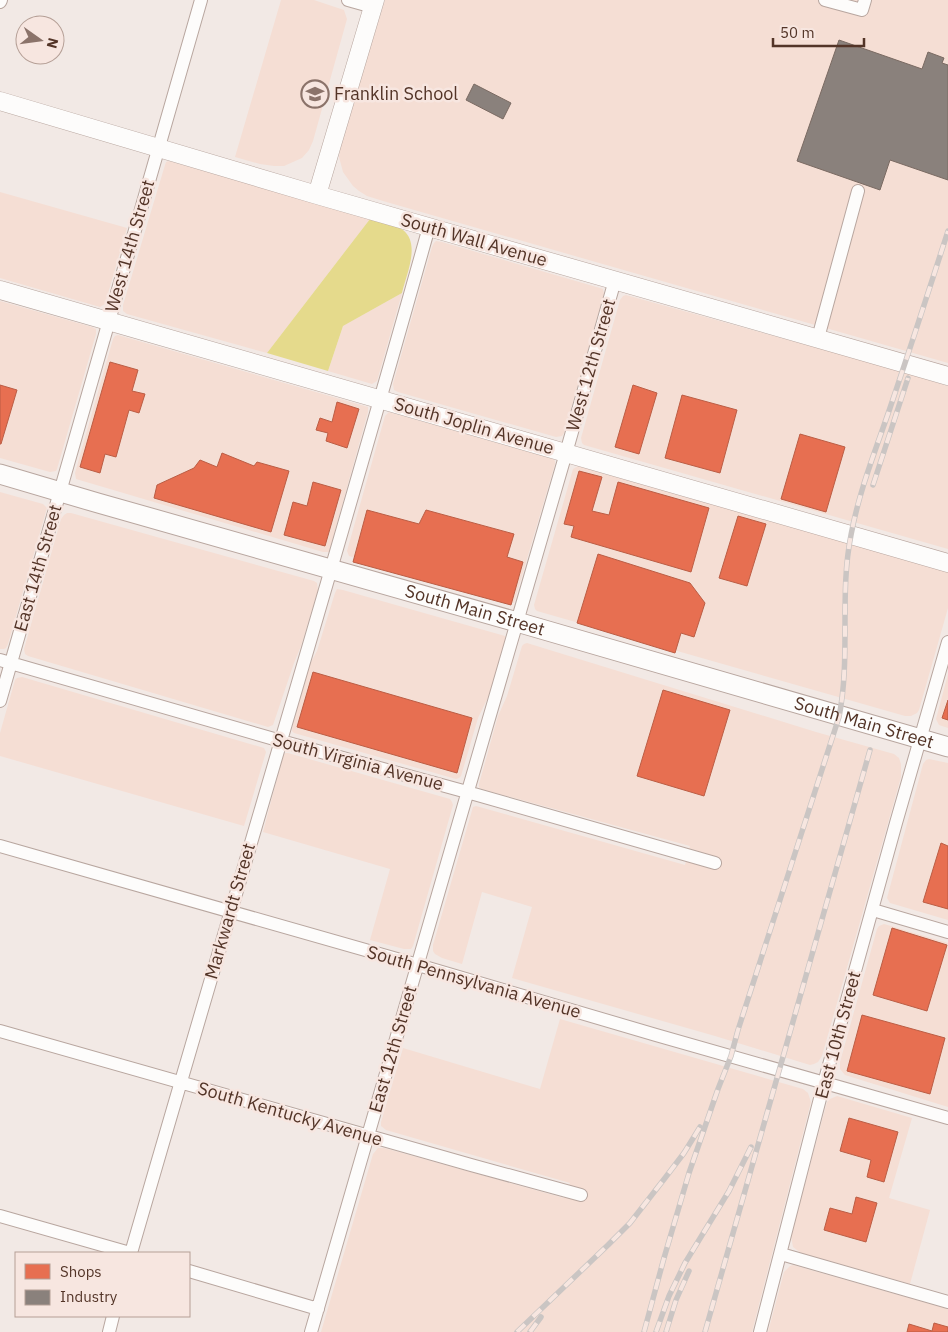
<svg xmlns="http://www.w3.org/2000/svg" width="948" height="1332" viewBox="0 0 948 1332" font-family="'IBM Plex Sans',sans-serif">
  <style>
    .built { fill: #f5ded4 }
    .grass { fill: #e5da8c }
    .shops { fill: #e76f51; stroke: #bb5d44 }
    .industry { fill: #8a817c; stroke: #7a6a62 }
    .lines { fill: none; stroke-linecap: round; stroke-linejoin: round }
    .street-casing { stroke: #b8a69f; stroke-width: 14 }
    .secondary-casing { stroke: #b8a69f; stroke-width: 19 }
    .primary-casing { stroke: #b8a69f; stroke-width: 21 }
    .street { stroke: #fdfcfb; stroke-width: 12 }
    .secondary { stroke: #fdfcfb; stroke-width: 18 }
    .primary { stroke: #fdfcfb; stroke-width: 19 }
    .rail-casing { stroke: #cac5c3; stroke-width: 5.5 }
    .rail { stroke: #f7e6e0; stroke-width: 4; stroke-dasharray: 11; stroke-linecap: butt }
    .labels { text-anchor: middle; stroke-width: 5; stroke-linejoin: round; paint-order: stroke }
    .poi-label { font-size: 18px; fill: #533427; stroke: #f7e6e0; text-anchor: start }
    .street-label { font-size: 18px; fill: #533427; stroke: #f7e6e0 }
  </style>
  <rect width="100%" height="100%" fill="#f2e9e5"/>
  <!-- built -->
  <path class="built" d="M281 0H314L344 10 347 19 313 141 309 150 302 158 284 166H274L260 164 235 157Z
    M385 0H948V363L383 201 367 196 359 191 353 186 343 172 339 157 340 149 342 139Z
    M169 161 370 219 267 353 127 314 123 311V305L165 165 166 162Z
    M0 192 127 228 105 304 100 307 0 278Z
    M436 241 442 242 600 288 603 289 604 294 564 433 562 436 556 437 398 392 394 390 393 384 432 247 434 243Z
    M402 293 377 381 372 384 328 371 343 326Z
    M626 295 879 365 948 386V549L584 445 582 443 581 438 620 300 623 296Z
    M0 301 92 327 96 329V334L57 469 56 471 50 472 0 458Z
    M118 335 368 407V412L329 552H323L76 479 75 473 113 339 115 336Z
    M389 412 553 459 555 461V464L514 603H510L349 556 347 551 385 416Z
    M578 466 875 550 948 572V608L919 710 917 713 911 716H905L856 702 537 611 535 609 534 605 573 469Z
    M0 492 43 504 47 508 8 644 6 648 4 649H0Z
    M67 513H71L314 581 317 583 318 590 301 646 294 663 273 725 268 727 28 656 25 654 24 649 61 519 64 515Z
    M337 589 343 590 505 636 506 641 492 689 478 718 461 776 459 778 456 779 294 733 292 731 293 723 309 666 317 651 335 593Z
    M527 643 816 732 894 754 899 758 901 764V777L822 1056 818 1062 814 1064 810 1065 715 1036 512 978 532 907 482 892 462 964 442 958 435 954 433 951V945L473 807 476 806 685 865 690 846 481 789 479 787V784L498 716 507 696 522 646 524 644Z
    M948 674V728L939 725 936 719Z
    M22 677 264 748 266 752 244 826 0 756V733L15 680 17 678Z
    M285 753H288L450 799 452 802 453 805 413 946 411 949H404L370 940 390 869 263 832 283 756Z
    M929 759 948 763V920L890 903 887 898 923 764 926 760Z
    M884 924 948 943V1107L845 1075 840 1069V1062L877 929 879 926Z
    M560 1019 803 1089 808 1093 811 1102 752 1332H321L373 1154 378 1148H384L564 1198 570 1183 386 1130 381 1126V1122L403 1048 540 1089Z
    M837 1096 912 1118 889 1198 930 1210 910 1284 801 1253 793 1247 791 1236 827 1102 830 1099Z
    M793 1265 948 1309V1332H768L784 1272 790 1266Z"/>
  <!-- grass -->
  <path class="grass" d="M370 219C379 222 396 225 403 230 421 244 406 275 402 293L343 326 328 371 267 353Z"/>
  <!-- shops -->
  <path class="shops" d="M110 362 138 370 132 391 145 394 139 413 129 410 116 457 105 454 100 473 80 467Z
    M0 385 17 390 1 444H0Z
    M633 385 657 393 639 454 615 447Z
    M682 395 737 410 720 473 665 458Z
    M337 402 359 409 347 448 326 441 328 433 316 430 320 418 332 422Z
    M800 434 845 447 826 512 781 499Z
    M222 453 254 466 257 462 289 471 271 532 154 498 157 485 194 468 200 460 217 467Z
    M579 471 602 477 592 511 609 515 618 482 709 508 691 572 571 537 574 526 564 524Z
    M313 482 341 490 325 546 284 535 293 502 307 506Z
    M367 510 419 524 426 510 514 534 507 557 523 562 511 605 353 562Z
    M738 516 766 524 747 586 719 578Z
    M598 554 690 583 705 603 694 637 681 633 675 653 577 623Z
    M313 672 472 718 457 773 297 727Z
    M663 690 730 710 704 796 637 776Z
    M948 700V720L942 718Z
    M941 843 948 846V909L923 902Z
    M892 928 947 945 927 1011 873 995Z
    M862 1015 945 1038 930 1094 847 1071Z
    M849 1118 898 1132 884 1182 867 1177 871 1160 840 1151Z
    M856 1197 877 1203 866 1242 824 1230 830 1208 852 1214Z
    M934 1323 948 1327V1332H907L909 1324 932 1331Z"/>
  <!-- industry -->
  <path class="industry" d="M839 40 922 69 928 52 944 58 942 63 948 65V180L890 160 880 190 797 161Z
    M474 84 511 103 503 119 466 100Z"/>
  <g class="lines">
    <!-- street casing -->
    <g class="street-casing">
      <path id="street" d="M348 0 373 7
        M825 0 862 10 865 0
        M0 2 1 0
        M818 338 858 191
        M0 660 281 741 467 792 715 863
        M0 701C67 467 133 233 201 0
        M0 846 418 965 656 1035 948 1118
        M873 910 948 932
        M0 1031 471 1165 581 1195
        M0 1216 130 1253
        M131 1253C230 911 333 570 429 227
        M781 1254 948 1302
        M189 1271 318 1309
        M109 1332 113 1316
        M311 1332 566 453 615 280
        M760 1332 824 1083 896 823 948 642"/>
    </g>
    <!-- secondary casing -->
    <g class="secondary-casing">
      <path id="secondary" d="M0 101 317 195 948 376
        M317 195 375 0
        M0 290 948 563"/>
    </g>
    <!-- primary casing -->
    <g class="primary-casing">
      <g id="primary">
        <path id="s1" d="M0 474 98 503 517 622 948 747"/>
      </g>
    </g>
    <!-- street -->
    <use href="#street" class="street"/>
    <!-- secondary -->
    <use href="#secondary" class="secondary"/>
    <!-- primary -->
    <use href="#primary" class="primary"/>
    <!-- rail casing -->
    <g class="rail-casing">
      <path id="rail" d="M873 485 908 378
        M517 1332 608 1245 630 1223 665 1178 684 1153 700 1127
        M530 1332 541 1317
        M644 1332 664 1258 689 1173 718 1089 731 1056 738 1030 839 717C851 656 839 595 851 535 859 491 876 449 890 408 910 349 929 290 948 231
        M656 1332 669 1296 685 1263 729 1191 751 1147
        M666 1332 676 1300 689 1271
        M705 1332 870 750"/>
    </g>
    <!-- rail -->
    <use href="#rail" class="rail"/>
  </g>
  <!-- icons -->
  <defs>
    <g id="school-ring" transform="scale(1.4375)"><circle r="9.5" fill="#f7e6e0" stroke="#8b736a" stroke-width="1.5"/><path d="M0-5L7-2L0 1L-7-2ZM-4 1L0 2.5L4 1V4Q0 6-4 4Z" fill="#8b736a"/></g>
  </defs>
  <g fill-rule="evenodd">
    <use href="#school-ring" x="315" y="94"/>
  </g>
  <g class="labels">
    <!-- poi labels -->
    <g class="poi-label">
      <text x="334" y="100">Franklin School</text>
    </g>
    <!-- street labels -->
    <g class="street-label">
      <text transform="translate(474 240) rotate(16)" y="6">South Wall Avenue</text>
      <text transform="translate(130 246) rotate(-74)" y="6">West 14th Street</text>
      <text transform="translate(591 365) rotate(-74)" y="6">West 12th Street</text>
      <text transform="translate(474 426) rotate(16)" y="6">South Joplin Avenue</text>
      <text transform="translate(38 568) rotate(-74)" y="6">East 14th Street</text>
      <text dy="6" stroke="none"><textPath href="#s1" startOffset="494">South Main Street</textPath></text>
      <text dy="6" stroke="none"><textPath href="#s1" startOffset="899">South Main Street</textPath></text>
      <text transform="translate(358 762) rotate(15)" y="6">South Virginia Avenue</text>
      <text transform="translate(230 911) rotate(-74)" y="6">Markwardt Street</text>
      <text transform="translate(474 982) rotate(16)" y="6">South Pennsylvania Avenue</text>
      <text transform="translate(838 1035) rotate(-75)" y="6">East 10th Street</text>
      <text transform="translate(393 1049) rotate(-74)" y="6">East 12th Street</text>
      <text transform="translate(290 1114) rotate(16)" y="6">South Kentucky Avenue</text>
    </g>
  </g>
  <!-- legend -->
  <rect x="15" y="1252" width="175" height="65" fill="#f7e6e0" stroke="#b59f96"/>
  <rect x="25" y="1264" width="25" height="15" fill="#e76f51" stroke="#b59f96"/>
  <text x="60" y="1277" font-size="15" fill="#533427">Shops</text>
  <rect x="25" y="1290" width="25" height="15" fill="#8a817c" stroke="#b59f96"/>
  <text x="60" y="1302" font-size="15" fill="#533427">Industry</text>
  <!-- north arrow -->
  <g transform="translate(40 40) rotate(104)"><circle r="24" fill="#f7e6e0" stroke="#b59f96"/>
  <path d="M0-4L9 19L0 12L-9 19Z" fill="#8b736a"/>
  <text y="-8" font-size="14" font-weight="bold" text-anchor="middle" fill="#533427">N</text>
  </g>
  <!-- scale -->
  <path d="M773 38v8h91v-8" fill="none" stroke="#533427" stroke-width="2.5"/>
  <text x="780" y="38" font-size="15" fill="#533427" stroke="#f7e6e0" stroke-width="4" paint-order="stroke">50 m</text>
</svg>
